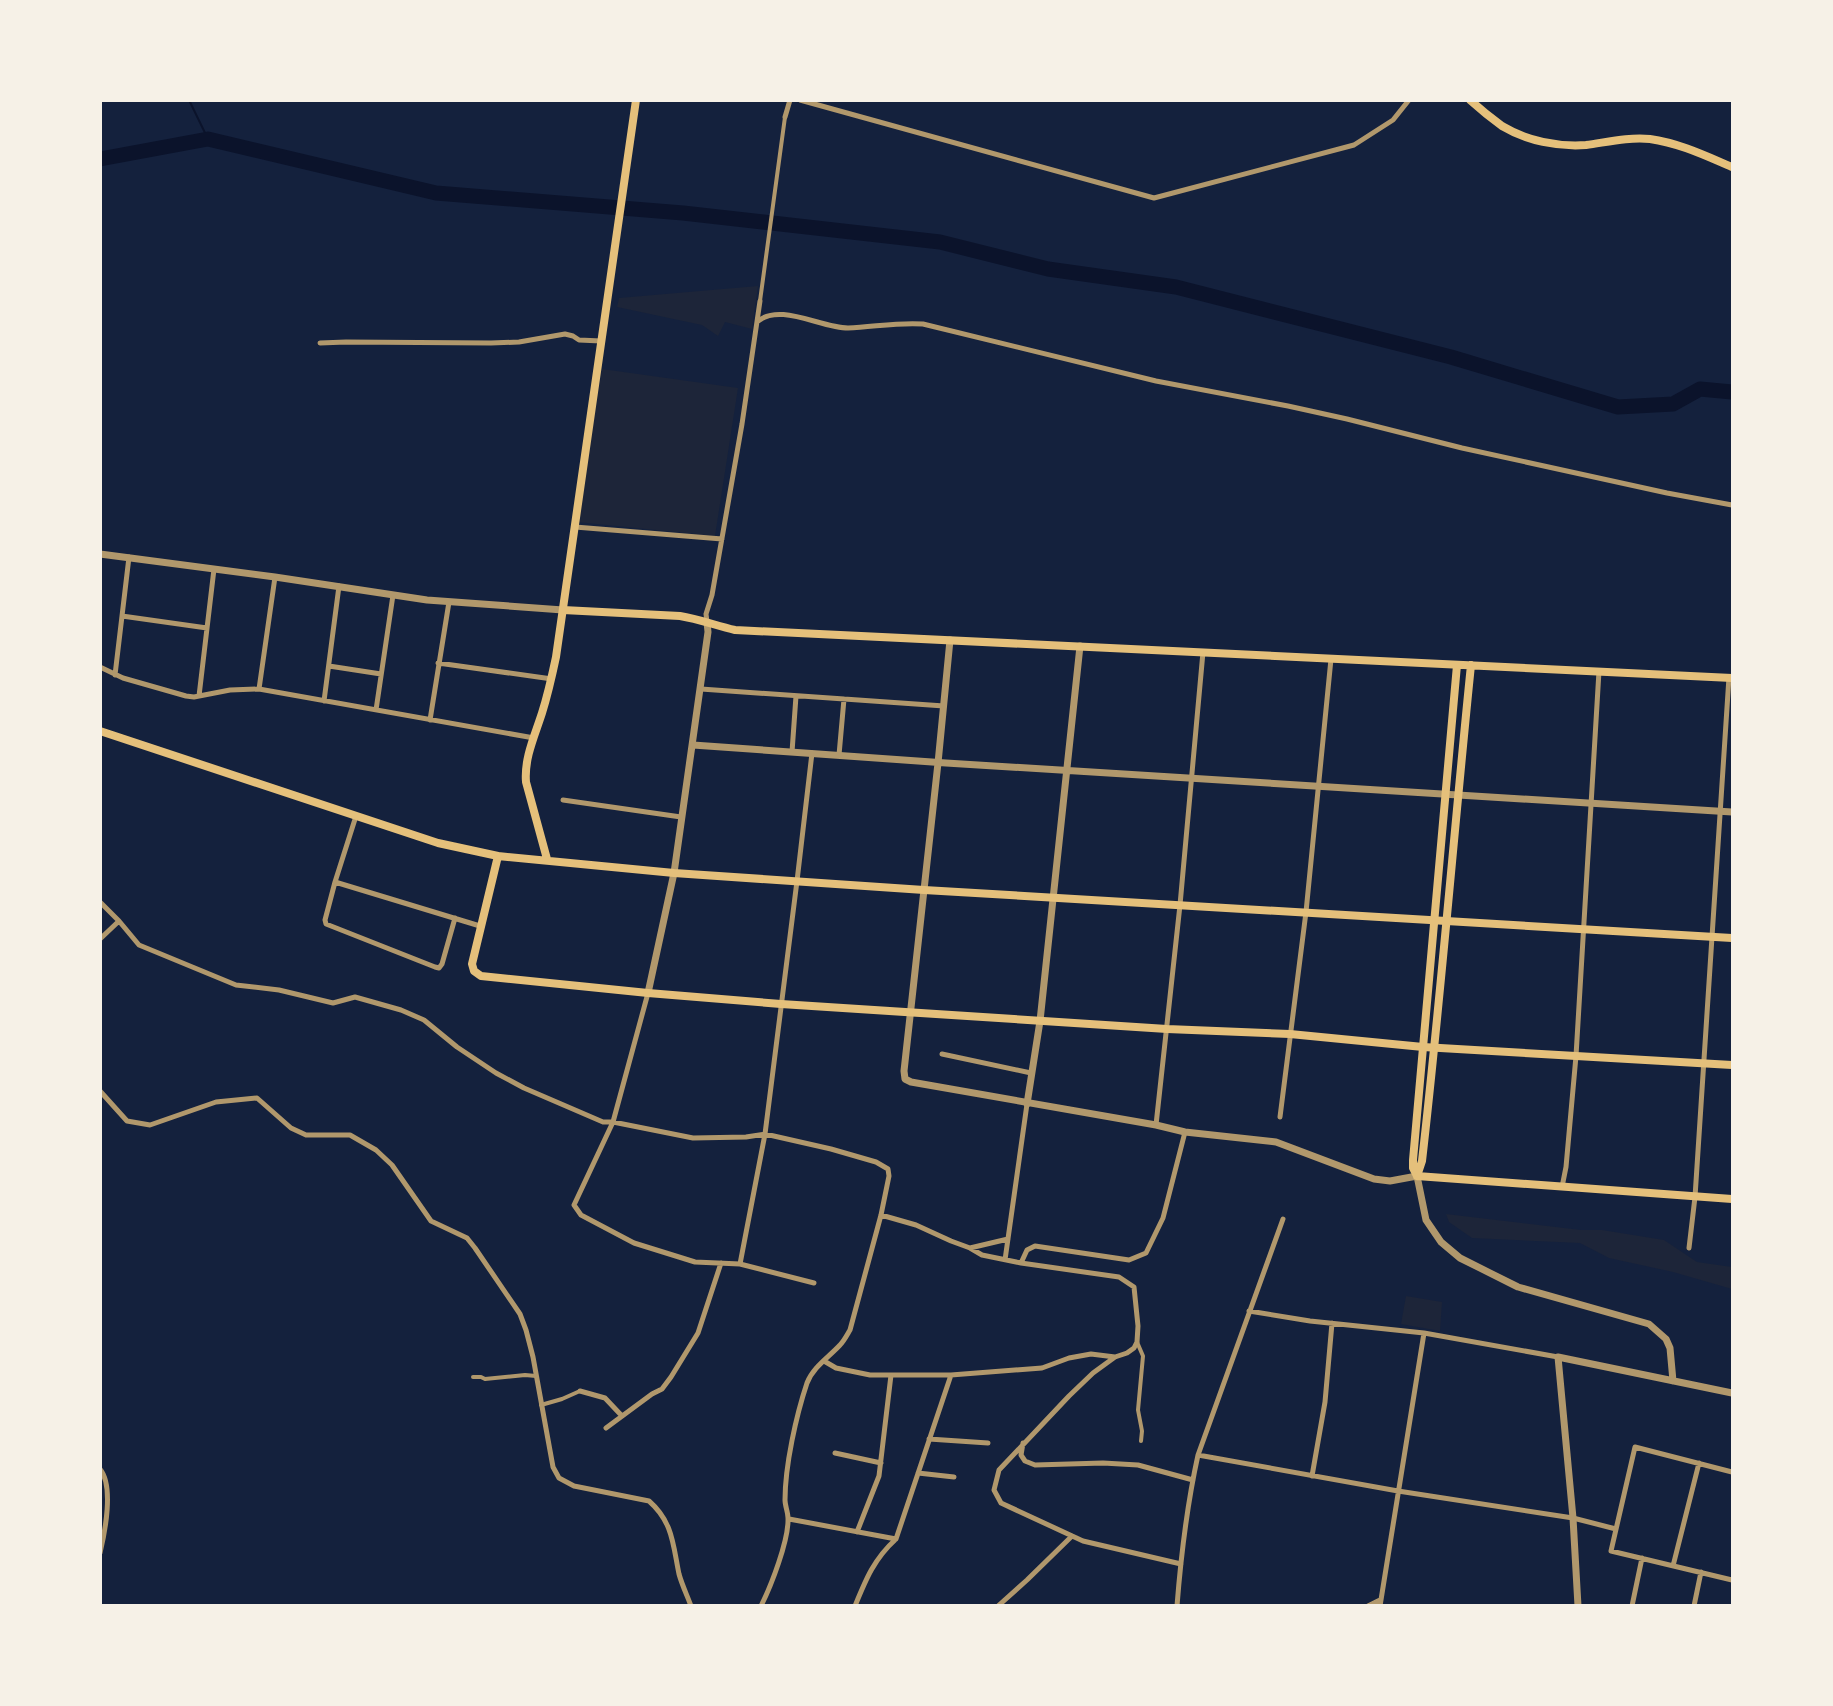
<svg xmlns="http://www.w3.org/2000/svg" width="1833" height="1706" viewBox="0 0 1833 1706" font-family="'Playfair Display',serif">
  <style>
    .green { fill: #1d2539 }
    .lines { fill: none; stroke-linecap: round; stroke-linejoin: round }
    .stream { stroke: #0b132b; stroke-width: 2 }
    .river { stroke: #0b132b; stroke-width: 15 }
    .pedestrian { stroke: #b1986c; stroke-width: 4 }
    .minor { stroke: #b1986c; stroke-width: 5 }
    .tertiary { stroke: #b1986c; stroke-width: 7 }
    .secondary { stroke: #e5c07b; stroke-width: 8 }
    .primary { stroke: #e5c07b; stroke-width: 8 }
  </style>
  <rect width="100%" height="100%" fill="#14213d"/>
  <!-- green -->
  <path class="green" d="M758 286 752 329 725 322 718 336 702 325 617 307 619 298Z
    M602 369 738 388 715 536 577 522Z
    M1446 1214 1581 1230H1602L1664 1240 1697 1262 1732 1267V1289L1673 1272 1609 1258 1580 1243 1472 1238 1449 1222Z
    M1406 1296 1442 1302 1440 1331 1401 1324Z"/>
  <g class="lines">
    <!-- stream -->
    <path class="stream" d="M189 100 208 139"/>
    <!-- river -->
    <path class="river" d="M100 159 208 139 436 193 683 213 940 242 1048 269 1176 287 1451 357 1618 407 1673 404 1700 389 1732 392"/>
    <!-- pedestrian -->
    <path class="pedestrian" d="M760 301 785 117
      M1137 1342 1143 1356 1138 1410 1142 1431 1141 1441
      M473 1377H481L485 1379 525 1375 536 1376
      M541 1405 562 1399 580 1391"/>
    <!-- minor -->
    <path class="minor" d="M800 100 1154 198 1354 145 1393 120 1409 100
      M785 117 790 100
      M757 322C779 302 821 328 848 328 874 327 898 322 923 324L1156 381 1288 406 1347 419 1462 448 1667 493 1732 505
      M320 343 346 342 491 343 519 342 565 334 573 336 579 340 601 341
      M575 527 722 539
      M122 616 207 628
      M707 622 706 614 712 595 742 424 760 301
      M438 663 552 679
      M329 666 381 674
      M100 667 123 678 186 696 194 697 230 690 259 689 534 738
      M115 675 129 557
      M259 689 275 577
      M701 689 944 706
      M199 696 214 569
      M324 701 339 586
      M376 710 393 595
      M430 720 449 602
      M792 752 796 696
      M839 755 844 699
      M563 800 681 817
      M356 816 335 882 480 926
      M335 882 325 920 326 924 435 967 439 968 442 964 455 918
      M100 902 119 921 139 945 236 985 279 990 333 1003 355 997 401 1010 424 1020 457 1047 496 1073 524 1088 603 1122H613L693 1138 746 1137 765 1134 831 1149 876 1162 888 1169 889 1176 881 1215 850 1330C847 1335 844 1341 840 1345 829 1357 813 1367 807 1383 796 1416 785 1466 785 1500 785 1506 788 1512 788 1518 789 1540 771 1586 761 1606
      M100 939 119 921
      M648 993 613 1122 574 1205 581 1215 634 1243 695 1262 740 1264 814 1283
      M942 1054 1031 1073
      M100 1091 127 1121 150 1125 216 1102 257 1098 291 1128 306 1135H350L376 1150 392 1165 431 1221 467 1238 475 1248 520 1314 526 1330 533 1357 553 1467 559 1478 574 1486 649 1501C673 1522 673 1545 679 1574 682 1585 687 1595 691 1606
      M1280 1117 1306 912 1331 659
      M1156 1125 1180 905 1203 652
      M1562 1187 1566 1167 1576 1056 1599 671
      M881 1215 916 1225 951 1241 970 1248 982 1255 1021 1263 1119 1277 1134 1287 1138 1326 1137 1342 1134 1348 1127 1353 1115 1357 1093 1373 1069 1396 999 1470 994 1490 1001 1503 1083 1541 1181 1564
      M970 1248 1008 1239
      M1689 1248 1695 1197 1729 677
      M1005 1260 1027 1104
      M1021 1263 1027 1250 1035 1246 1129 1260 1146 1253 1163 1218 1185 1132
      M740 1264 765 1134 797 881 812 753
      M1249 1311 1310 1321 1424 1333 1558 1357
      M824 1361 836 1368 870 1375H951L1042 1368 1069 1358 1091 1354 1115 1357
      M580 1391 605 1398 622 1416
      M606 1428 652 1394 662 1389 671 1377 698 1333 721 1263
      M929 1439 988 1443
      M1023 1443 1021 1455 1025 1461 1035 1465 1103 1463 1138 1465 1193 1480
      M835 1453 881 1463
      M1198 1455 1398 1491 1573 1518 1616 1529
      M100 1469C114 1486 105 1532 100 1553
      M1732 1472 1635 1447 1611 1551 1732 1580
      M918 1473 954 1477
      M1312 1476 1325 1402 1332 1323
      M789 1519 896 1539
      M857 1532 879 1476 891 1375
      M1673 1566 1699 1463
      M855 1606C866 1579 874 1559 896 1539L951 1375
      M998 1606 1027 1580 1072 1536
      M1177 1606C1181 1555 1187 1505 1198 1455L1283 1219
      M1368 1606 1380 1600
      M1380 1606 1424 1333
      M1632 1606 1642 1558
      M1694 1606 1701 1572"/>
    <!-- tertiary -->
    <path class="tertiary" d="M100 554 275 577 427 600 563 610
      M950 640 938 763 904 1071 905 1079 911 1082 1156 1125 1185 1132 1276 1142 1374 1179 1390 1181 1417 1176 1426 1220 1441 1242 1460 1258 1518 1287 1649 1324 1666 1339 1670 1348 1673 1381
      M693 745 946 763 1732 812
      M648 993 674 873 708 632 707 622
      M1027 1104 1040 1021 1080 646
      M1578 1606 1573 1518 1558 1357 1732 1393"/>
    <!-- secondary -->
    <path class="secondary" d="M563 610 680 616C699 619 717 626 735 630L1732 678
      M1417 1176 1413 1168V1160L1457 665
      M1417 1176 1422 1161C1441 996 1454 831 1471 665
      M1417 1176 1732 1199"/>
    <!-- primary -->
    <path class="primary" d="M1470 100C1480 109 1491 118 1502 126 1527 141 1558 147 1586 145 1608 142 1628 137 1650 139 1679 143 1706 156 1732 167
      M100 731 438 843 498 856 674 873 924 890 1732 938
      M498 856 472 964 474 971 481 976 648 993 781 1004 1167 1029 1290 1034 1423 1047 1732 1065
      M547 859 526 782C524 758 535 735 542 713 548 694 552 676 556 657L636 100"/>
  </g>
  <!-- border -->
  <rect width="1833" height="1706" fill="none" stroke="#f6f1e7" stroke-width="204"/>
</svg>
